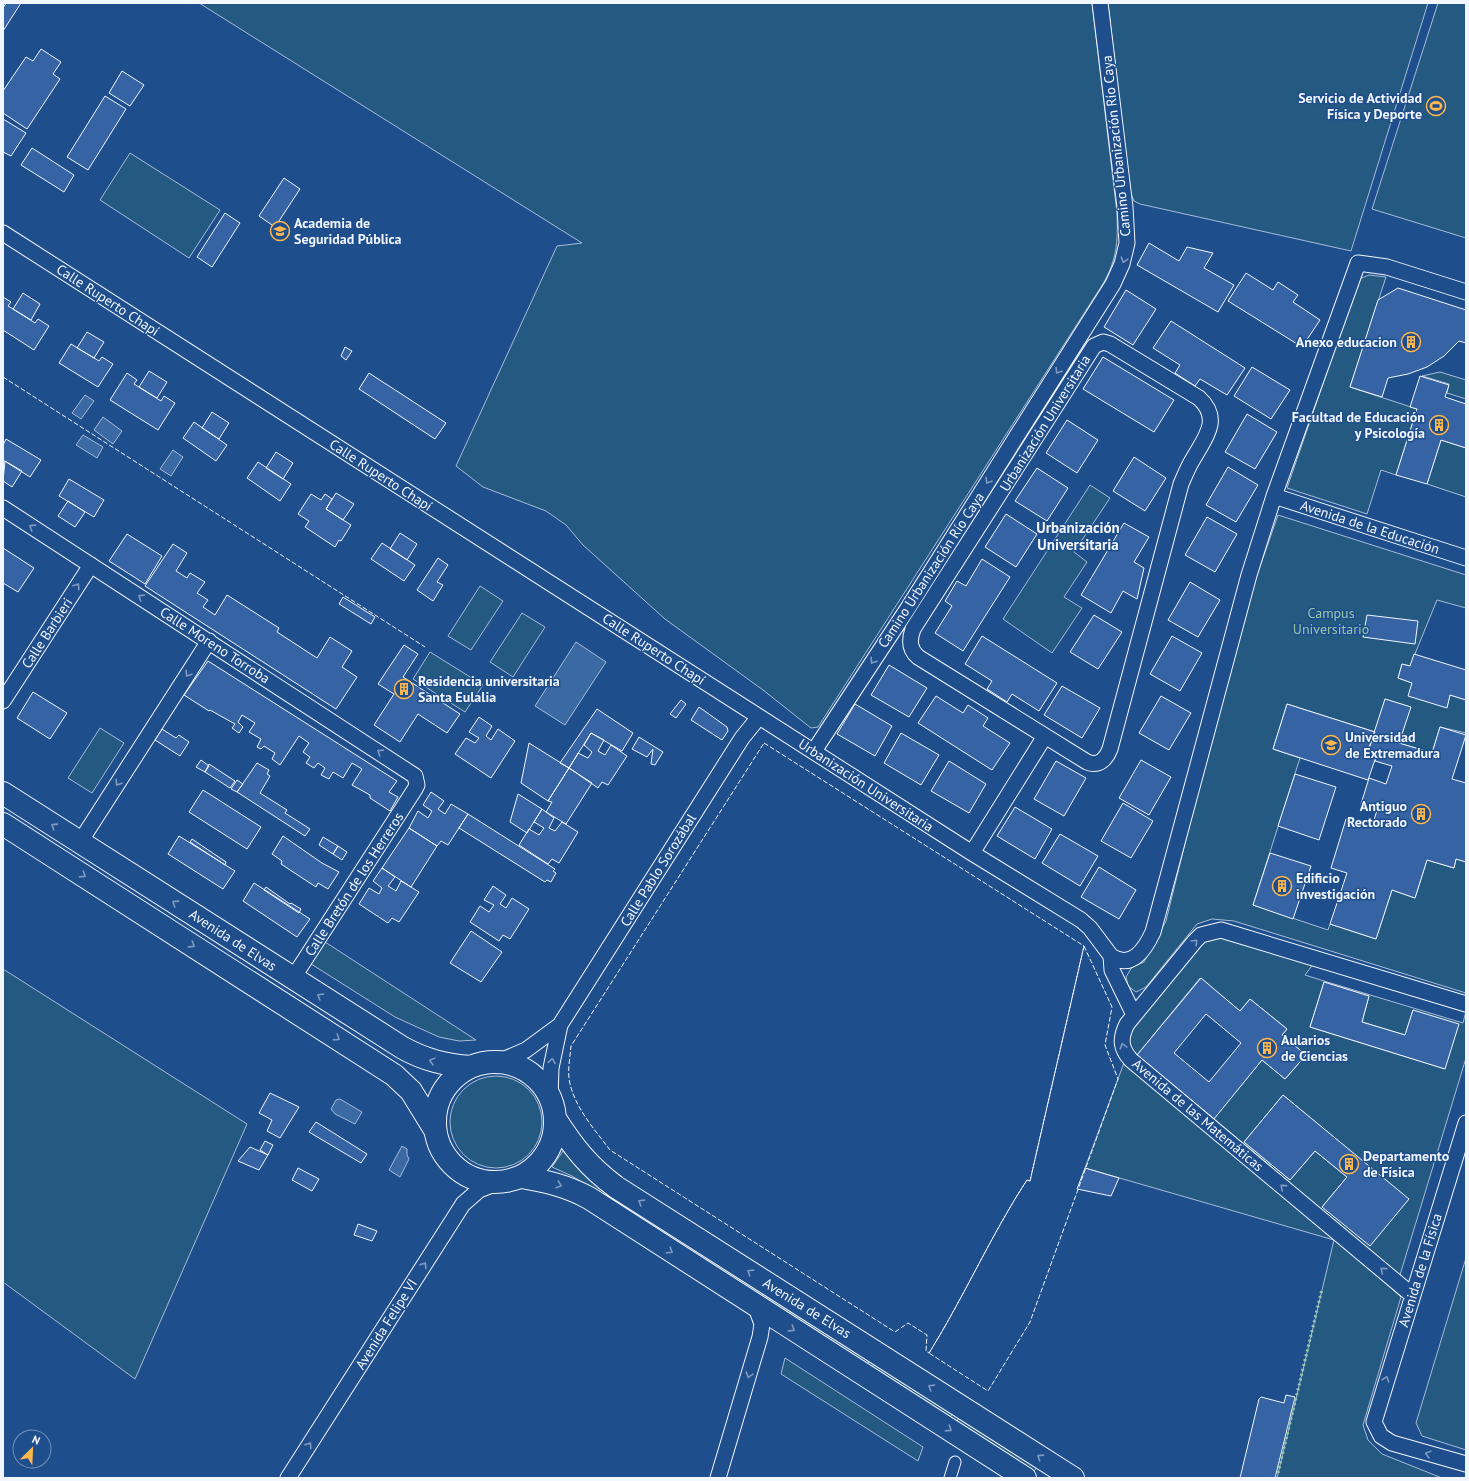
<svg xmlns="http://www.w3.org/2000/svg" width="1469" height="1481" viewBox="0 0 1469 1481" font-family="'PT Sans',sans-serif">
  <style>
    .green { fill: #245a82; stroke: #a8bbd7; fill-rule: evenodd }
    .water { fill: #3b69a3; stroke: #a8bbd7 }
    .building { fill: #3563a3; stroke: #f2f6ff; fill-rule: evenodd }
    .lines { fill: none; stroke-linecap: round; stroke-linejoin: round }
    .pedestrian-casing { stroke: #f2f6ff; stroke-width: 13 }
    .minor-casing { stroke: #f2f6ff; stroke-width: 17 }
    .trunk-casing { stroke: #f2f6ff; stroke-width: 24 }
    .pedestrian { stroke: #1f4e8c; stroke-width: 11 }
    .minor { stroke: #1f4e8c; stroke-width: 15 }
    .trunk { stroke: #1f4e8c; stroke-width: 22 }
    .hedge { stroke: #97c8a6; stroke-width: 3; stroke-dasharray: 2 3; stroke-linecap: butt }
    .fence { stroke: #f2f6ff; stroke-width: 1; stroke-dasharray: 5 2; stroke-linecap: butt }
    .oneway { stroke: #7e9ac0 }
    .labels { text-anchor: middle; stroke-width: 3; stroke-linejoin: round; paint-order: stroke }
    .poi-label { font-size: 14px; font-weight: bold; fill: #f2f6ff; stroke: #1f4e8c; text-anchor: start }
    .street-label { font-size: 14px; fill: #f2f6ff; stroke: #1f4e8c }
    .park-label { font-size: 14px; fill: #97c8a6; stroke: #1f4e8c }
    .neighbourhood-label { font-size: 15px; font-weight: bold; fill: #f2f6ff; stroke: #1f4e8c }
  </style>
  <rect width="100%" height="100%" fill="#1f4e8c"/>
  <!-- green -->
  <path class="green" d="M199 3H1092L1117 213C1118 243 1117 261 1101 287L818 727 811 728 763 690 665 619 583 545 566 525 546 511 483 487 456 466 557 246 582 243Z
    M1108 3H1428L1351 251 1140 204 1134 201 1130 191Z
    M1438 3H1466V238L1372 209Z
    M130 153 220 210 189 258 100 200Z
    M1369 275 1386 277 1350 387 1417 409 1396 475 1381 470 1367 514 1287 488 1359 279Z
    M1440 372 1466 380V399L1447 393 1449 384 1422 376Z
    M1441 440 1466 448V497L1427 484Z
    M1090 485 1110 498 1074 552 1087 562 1064 597 1082 608 1052 653 1003 619Z
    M1278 515 1466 575V608L1437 600 1410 666 1402 664 1398 678 1412 683 1447 707 1450 695 1466 700V733L1440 727 1432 753 1399 743 1410 707 1385 699 1375 732 1287 704 1273 749 1300 758 1253 905 1328 930 1330 924 1376 939 1392 890 1415 898 1427 860 1454 868 1456 859 1466 862V993L1234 921 1212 919 1197 924 1146 987 1136 992 1128 986 1126 977 1132 967 1144 962 1166 921 1209 745 1256 578Z
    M480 586 503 601 471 650 448 636Z
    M522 613 545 627 513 677 490 662Z
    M430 652 483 685 465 712 413 679Z
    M100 728 124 743 92 793 68 778Z
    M1221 936 1314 963 1305 975 1324 981 1463 1023 1466 1011V1058L1400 1275 1134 1054 1129 1045 1130 1031 1201 941ZM1200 978 1240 1011 1250 999 1287 1029 1282 1035 1306 1055 1285 1079 1262 1060 1214 1118 1137 1055ZM1324 982 1369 996 1362 1022 1405 1035 1413 1010 1445 1069 1310 1027ZM1283 1095 1408 1199 1322 1207 1347 1177 1315 1151 1290 1180 1244 1142Z
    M322 940 476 1040 459 1041 439 1037 395 1017 308 962Z
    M3 969 247 1124 135 1379 3 1282Z
    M1125 1060 1335 1238 1401 1297 1363 1425 1368 1440 1382 1454 1442 1478H1277L1334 1240 1085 1168Z
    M450 1122a46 46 0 1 1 92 0a46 46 0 1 1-92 0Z
    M563 1151 581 1171 607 1189 603 1195 572 1176 552 1167Z
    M626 1202 704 1252 701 1257 623 1207Z
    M709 1255 787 1305 783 1310 706 1260Z
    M1466 1258V1450L1422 1436 1416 1423Z
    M793 1309 871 1359 867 1364 790 1314Z
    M785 1358 923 1447 918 1461 781 1374Z
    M876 1362 954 1412 950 1417 872 1367Z
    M960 1416 1038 1466 1034 1471 957 1421Z"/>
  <!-- water -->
  <path class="water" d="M85 395 94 401 81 419 72 413Z
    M103 417 122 431 113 444 94 430Z
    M83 435 103 447 97 458 76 445Z
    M173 450 183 457 171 476 160 469Z
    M576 642 606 662 565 725 535 706Z
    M340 1099 362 1112 355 1124 335 1114 331 1109 336 1100Z
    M402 1146 407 1149V1155L409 1159 400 1177 389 1170Z"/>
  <!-- building -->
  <path class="building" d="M6 3H21L3 31V8Z
    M41 49 61 62 53 74 60 79 27 129 3 113V91L26 57 33 61Z
    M122 71 144 85 130 106 109 93Z
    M105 96 126 109 88 170 67 157Z
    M3 119 26 133 11 156 3 152Z
    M32 148 74 175 64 192 21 165Z
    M284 178 300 189 275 227 259 216Z
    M225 213 240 223 212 267 197 257Z
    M1149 243 1179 261 1187 247 1213 253 1204 268 1234 285 1218 312 1137 265Z
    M1246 273 1273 290 1278 282 1298 295 1293 302 1320 320 1302 347 1228 301Z
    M1398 288 1466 310V343L1459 341 1444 356 1427 367 1408 374 1388 378 1382 397 1350 387 1378 300Z
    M1126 290 1156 309 1133 345 1104 327Z
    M23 293 40 304 31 320 13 309Z
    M3 297 11 302 8 306 13 309 35 323 38 319 49 326 34 350 3 330Z
    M1171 321 1245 368 1227 395 1200 379 1195 386 1175 373 1180 365 1153 348Z
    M87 332 104 342 94 358 77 348Z
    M71 344 99 361 102 357 113 364 98 387 59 363Z
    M345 347 352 351 346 360 341 356Z
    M1103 357 1174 400 1154 432 1083 389Z
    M1252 367 1290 390 1271 419 1234 396Z
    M149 371 167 382 157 398 139 387Z
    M127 373 137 380 134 384 161 401 164 396 175 403 158 430 110 400Z
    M369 373 446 423 435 439 359 389Z
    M1420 376 1449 385 1445 397 1466 404V448L1441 440 1427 484 1396 475 1417 409 1410 407Z
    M212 412 229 423 219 439 202 428Z
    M1247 414 1277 432 1255 469 1225 452Z
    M1067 420 1098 440 1077 473 1046 453Z
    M194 422 227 445 216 461 183 438Z
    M6 439 41 460 30 477 3 460V445Z
    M276 452 293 463 283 479 266 468Z
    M1134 457 1166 478 1145 511 1113 491Z
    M5 461 22 471 12 487 3 481Z
    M258 462 291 484 280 501 247 478Z
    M1228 467 1258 485 1236 522 1206 505Z
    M1037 468 1068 488 1047 521 1015 501Z
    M69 479 104 500 94 517 59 496Z
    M336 493 354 504 343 520 326 509Z
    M311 494 321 500 325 494 332 499 326 509 351 525 341 541 339 540 335 547 305 527 309 521 298 514Z
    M68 501 85 512 75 527 58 516Z
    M1006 514 1037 534 1016 567 985 547Z
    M1207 517 1237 534 1215 572 1185 555Z
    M1124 523 1149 537 1134 562 1144 568 1137 599 1123 591 1111 613 1081 595Z
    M400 533 417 544 407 560 390 549Z
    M127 534 162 556 145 584 109 561Z
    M382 543 415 565 404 581 371 559Z
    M173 544 187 553 176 571 187 578 190 573 205 582 197 593 208 600 203 607 215 615 227 595 279 628 277 632 317 658 330 637 352 651 342 667 357 677 336 709 145 586Z
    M3 548 34 568 18 592 3 583Z
    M438 558 448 565 437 582 443 585 433 601 417 590Z
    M982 559 1010 577 963 651 935 633 952 606 945 601 957 581 966 586Z
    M1190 582 1220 600 1198 637 1168 620Z
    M343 597 375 617 371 624 339 604Z
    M1094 615 1122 632 1098 669 1070 652Z
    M1367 615 1418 621 1415 644 1363 637Z
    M982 636 1057 683 1039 711 1012 694 1007 702 987 689 992 681 965 664Z
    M1172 636 1202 653 1180 691 1150 674Z
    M404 645 418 654 403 677 460 714 447 733 418 714 400 742 374 725 394 694 378 684Z
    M1414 654 1466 670V700L1450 695 1447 708 1408 696 1412 683 1398 678 1402 664 1410 666Z
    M208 661 397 781 389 792 398 797 390 811 370 798V795L352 785 362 769 352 763 343 778 333 772 329 779 321 775 325 768 318 763 314 768 306 763 310 757 303 752 309 743 299 736 280 765 272 759 275 753 264 746 261 749 257 747 261 739 249 732 255 723 242 715 238 722 243 727 239 733 232 728 235 724 210 710 209 711 184 695Z
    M889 665 927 688 909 717 871 695Z
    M1062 686 1100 708 1082 738 1044 715Z
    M33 692 67 713 50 739 17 718Z
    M936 696 963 713 968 705 988 718 983 726 1010 743 992 770 918 723Z
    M1161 696 1191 713 1169 750 1139 733Z
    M1385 699 1411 707 1399 743 1432 753 1440 727 1466 735 1452 779 1466 783V862L1456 859 1454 868 1427 860 1415 898 1392 890 1376 939 1330 924 1347 873 1331 868 1346 819 1372 827 1377 810 1361 804 1369 778 1386 784 1392 766 1375 761 1377 754 1368 751Z
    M681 700 686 704 676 718 670 714Z
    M855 704 892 726 875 756 837 734Z
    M1287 704 1375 732 1368 751 1377 754 1368 780 1273 749Z
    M699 707 727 727 728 731 722 740 691 720Z
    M597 709 633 733 622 751 591 733 569 768 560 763Z
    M479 717 492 726 486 736 491 740 498 729 515 741 491 778 455 754 466 738 475 743 479 738 469 732Z
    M162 729 176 738 179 735 189 742 180 756 155 740Z
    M591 733 604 740 598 751 605 755 611 745 627 756 608 785 602 782 598 788 569 768 578 753 588 758 592 752 584 745Z
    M901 733 939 755 921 785 884 763Z
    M639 737 663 752 655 765 651 764 653 749 647 757 632 749Z
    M529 743 569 768 548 801 521 783Z
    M201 760 209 766 205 772 196 767Z
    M1141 760 1171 777 1149 815 1119 798Z
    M949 761 986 784 969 813 931 791Z
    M1056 761 1086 778 1064 816 1034 799Z
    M257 763 269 770 267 774 270 776 260 793 287 810 285 813 310 829 305 836 237 792Z
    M209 764 235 781 230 788 205 772Z
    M569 768 592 783 566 824 546 812 552 802 548 801Z
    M1295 774 1336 787 1319 840 1278 826Z
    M237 780 243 784 237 792 231 789Z
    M203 790 261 827 247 849 189 812Z
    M431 792 444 801 438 809 445 814 451 804 468 814 448 845 441 841 437 846 409 828 418 811 428 818 432 811 423 805Z
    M518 794 542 809 527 833 510 822Z
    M1123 803 1153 821 1131 858 1101 841Z
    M1015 807 1052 829 1035 859 997 836Z
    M542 809 554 818 549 828 555 831 562 822 578 832 559 863 552 859 548 864 519 845 529 829 539 835 544 828 534 822Z
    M468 814 555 869 553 871 556 873 551 882 547 880 545 882 459 828Z
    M409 828 437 846 411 887 382 868Z
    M1060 834 1098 856 1080 886 1042 863Z
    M179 836 235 871 223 889 168 854Z
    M283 836 322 863 339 872 328 889 318 883 316 887 281 864 282 861 272 854Z
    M323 837 338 846 333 854 319 845Z
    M192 839 226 862 225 865 190 842Z
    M338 846 347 852 342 860 333 854Z
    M1270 853 1311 866 1293 919 1253 905Z
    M1099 867 1136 890 1119 919 1081 897Z
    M382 868 395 877 388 886 396 891 401 881 419 892 399 922 392 918 388 923 359 904 369 888 379 894 382 888 373 881Z
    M254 883 310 919 297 937 243 901Z
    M493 886 506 895 500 904 506 908 512 898 529 909 510 939 503 935 499 941 470 922 480 906 489 912 494 905 484 900Z
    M266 887 290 904 291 903 301 909 299 913 264 890Z
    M471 931 502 952 481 982 450 963Z
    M1201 978 1240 1011 1250 999 1287 1029 1282 1035 1306 1055 1285 1079 1262 1060 1214 1119 1137 1055ZM1206 1014 1241 1043 1209 1082 1174 1053Z
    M1324 982 1369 996 1362 1022 1405 1035 1413 1010 1459 1024 1445 1069 1310 1027Z
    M270 1093 299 1107 280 1138 267 1131 272 1120 259 1113Z
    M1283 1095 1409 1199 1370 1246 1322 1207 1347 1177 1315 1151 1290 1180 1244 1142Z
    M316 1122 367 1154 361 1163 309 1132Z
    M265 1141 273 1145 268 1155 260 1150Z
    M250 1147 268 1155 259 1170 238 1161Z
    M298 1168 319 1179 312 1191 292 1180Z
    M1085 1168 1119 1178 1111 1196 1077 1189Z
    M358 1224 377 1231 372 1241 354 1235Z
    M1286 1395 1295 1397 1275 1478H1240L1259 1399 1261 1397 1284 1403Z"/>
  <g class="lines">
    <!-- pedestrian casing -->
    <g class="pedestrian-casing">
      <path id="pedestrian" d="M950 1478 955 1462"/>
    </g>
    <!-- minor casing -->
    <g class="minor-casing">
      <path id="minor" d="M3 233 972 853 1081 920 1090 928 1111 956 1112 970 1134 1015
        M1103 342 1110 344 1199 398C1222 419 1205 438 1193 459 1188 467 1185 475 1181 484L1110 749C1106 759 1099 767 1087 762L918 657C909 649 909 640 913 629L1094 346Z
        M1274 496 1466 558
        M3 508 415 776 417 785 415 789 293 978
        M3 701 91 565
        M814 751 908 608 1113 284 1122 264 1127 243 1125 207 1100 3
        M80 842 209 641
        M972 853 1045 736
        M1111 956C1132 970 1145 949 1153 932L1249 575 1274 496 1358 263 1387 267 1466 292
        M498 1062 526 1050 560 1025
        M550 1098 551 1068 560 1025 742 738 759 717
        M1466 1123 1374 1422 1381 1436 1392 1443 1466 1464
        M1412 1295 1131 1060C1120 1048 1120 1038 1127 1024L1195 941 1201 935 1221 930 1466 1004
        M288 1478 463 1204 479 1190 497 1183
        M718 1478 760 1337 762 1324 755 1305"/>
    </g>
    <!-- trunk casing -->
    <g class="trunk-casing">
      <path id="trunk" d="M3 793 403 1048C425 1060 445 1065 471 1067
        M3 824 394 1075 411 1091 435 1130
        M435 1122a60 60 0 1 1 120 0a60 60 0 1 1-120 0Z
        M556 1120C574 1148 589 1167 616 1187L1073 1478
        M521 1177C546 1181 567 1186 589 1198L1025 1478"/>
    </g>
    <!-- pedestrian -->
    <use href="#pedestrian" class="pedestrian"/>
    <!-- minor -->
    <use href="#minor" class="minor"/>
    <!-- trunk -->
    <use href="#trunk" class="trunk"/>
    <!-- hedge -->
    <path class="hedge" d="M1278 1473 1322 1289"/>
    <!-- fence -->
    <path class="fence" d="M3 377 425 647
      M764 743 1084 946 1030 1181 1027 1180C991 1235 964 1297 929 1353L926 1351 927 1335 908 1323 895 1332 610 1150C595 1130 576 1109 570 1084 567 1072 570 1058 571 1046Z
      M1084 946 1112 1007 1105 1045 1118 1079 1030 1322 988 1391 929 1353C964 1297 991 1235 1027 1180L1030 1181Z"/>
  </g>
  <!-- one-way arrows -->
  <defs><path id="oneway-chevron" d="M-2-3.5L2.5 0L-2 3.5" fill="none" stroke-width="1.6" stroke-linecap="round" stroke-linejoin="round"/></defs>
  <g class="oneway">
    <use href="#oneway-chevron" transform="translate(1124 260) rotate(108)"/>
    <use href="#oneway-chevron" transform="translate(1058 371) rotate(122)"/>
    <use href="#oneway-chevron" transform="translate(988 481) rotate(122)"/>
    <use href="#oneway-chevron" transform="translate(32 527) rotate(-147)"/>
    <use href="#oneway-chevron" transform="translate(77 586) rotate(-57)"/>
    <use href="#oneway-chevron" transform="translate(141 597) rotate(-147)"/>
    <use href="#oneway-chevron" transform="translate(873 661) rotate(123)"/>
    <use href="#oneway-chevron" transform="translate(188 674) rotate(123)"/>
    <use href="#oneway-chevron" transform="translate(380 752) rotate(-147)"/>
    <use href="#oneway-chevron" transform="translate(118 783) rotate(123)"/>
    <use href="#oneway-chevron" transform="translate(54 826) rotate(-147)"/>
    <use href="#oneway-chevron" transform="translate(83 875) rotate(33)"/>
    <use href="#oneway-chevron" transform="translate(175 903) rotate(-147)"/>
    <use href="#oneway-chevron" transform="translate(1195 942) rotate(-46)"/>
    <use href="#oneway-chevron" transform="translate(192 945) rotate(33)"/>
    <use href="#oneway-chevron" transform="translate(320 996) rotate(-148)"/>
    <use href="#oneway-chevron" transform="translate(337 1038) rotate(33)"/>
    <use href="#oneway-chevron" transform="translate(1123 1046) rotate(-105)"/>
    <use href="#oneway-chevron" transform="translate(432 1061) rotate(-165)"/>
    <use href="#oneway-chevron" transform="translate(552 1061) rotate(-81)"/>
    <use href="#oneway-chevron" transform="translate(559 1185) rotate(19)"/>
    <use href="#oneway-chevron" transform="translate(1283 1187) rotate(-140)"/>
    <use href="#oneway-chevron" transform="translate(641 1202) rotate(-148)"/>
    <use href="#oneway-chevron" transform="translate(670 1251) rotate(32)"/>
    <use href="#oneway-chevron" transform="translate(424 1265) rotate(-58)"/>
    <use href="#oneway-chevron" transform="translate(1383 1270) rotate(-140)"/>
    <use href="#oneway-chevron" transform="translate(750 1272) rotate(-148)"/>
    <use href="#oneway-chevron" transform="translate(792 1329) rotate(33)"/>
    <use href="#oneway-chevron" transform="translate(749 1375) rotate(106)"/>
    <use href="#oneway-chevron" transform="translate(1386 1379) rotate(-73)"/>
    <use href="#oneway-chevron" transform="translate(931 1387) rotate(-148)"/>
    <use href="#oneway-chevron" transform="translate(949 1429) rotate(33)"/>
    <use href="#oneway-chevron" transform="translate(309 1445) rotate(-58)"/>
    <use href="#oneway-chevron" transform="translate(1428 1454) rotate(-165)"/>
    <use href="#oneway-chevron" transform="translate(1040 1457) rotate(-147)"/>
  </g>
  <!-- icons -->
  <defs>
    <g id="stadium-ring" transform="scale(1)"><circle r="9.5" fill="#1f4e8c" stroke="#ffb74d" stroke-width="1.5"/><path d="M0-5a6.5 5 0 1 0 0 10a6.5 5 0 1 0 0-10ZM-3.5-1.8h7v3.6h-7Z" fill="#ffb74d"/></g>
    <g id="school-ring" transform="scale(1)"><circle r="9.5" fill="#1f4e8c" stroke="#ffb74d" stroke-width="1.5"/><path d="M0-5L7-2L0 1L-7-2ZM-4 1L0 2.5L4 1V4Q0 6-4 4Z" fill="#ffb74d"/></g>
    <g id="building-ring" transform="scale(1)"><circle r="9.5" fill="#1f4e8c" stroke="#ffb74d" stroke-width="1.5"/><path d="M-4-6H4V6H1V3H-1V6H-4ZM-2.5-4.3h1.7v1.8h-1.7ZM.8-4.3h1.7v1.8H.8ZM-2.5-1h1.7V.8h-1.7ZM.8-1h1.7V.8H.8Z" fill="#ffb74d"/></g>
    <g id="university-ring" transform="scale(1)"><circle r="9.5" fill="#1f4e8c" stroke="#ffb74d" stroke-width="1.5"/><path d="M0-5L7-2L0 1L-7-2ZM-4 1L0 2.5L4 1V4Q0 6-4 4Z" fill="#ffb74d"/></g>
  </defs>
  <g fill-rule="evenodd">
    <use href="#stadium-ring" x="1436" y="106"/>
    <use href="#school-ring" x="280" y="231"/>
    <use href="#building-ring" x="1411" y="342"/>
    <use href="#building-ring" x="1439" y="425"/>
    <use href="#building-ring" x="404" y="689"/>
    <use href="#university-ring" x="1331" y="745"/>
    <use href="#building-ring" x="1421" y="814"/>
    <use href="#building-ring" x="1282" y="886"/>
    <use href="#building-ring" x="1267" y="1048"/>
    <use href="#building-ring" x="1349" y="1164"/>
  </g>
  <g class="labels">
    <!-- poi labels -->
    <g class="poi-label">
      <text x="1422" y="103" text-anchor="end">Servicio de Actividad<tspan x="1422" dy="16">Física y Deporte</tspan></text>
      <text x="294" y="228">Academia de<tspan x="294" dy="16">Seguridad Pública</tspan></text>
      <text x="1397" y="347" text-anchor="end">Anexo educacion</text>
      <text x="1425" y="422" text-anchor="end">Facultad de Educación<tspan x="1425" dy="16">y Psicología</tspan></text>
      <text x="418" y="686">Residencia universitaria<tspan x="418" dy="16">Santa Eulalia</tspan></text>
      <text x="1345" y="742">Universidad<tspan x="1345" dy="16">de Extremadura</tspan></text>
      <text x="1407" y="811" text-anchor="end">Antiguo<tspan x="1407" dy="16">Rectorado</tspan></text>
      <text x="1296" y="883">Edificio<tspan x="1296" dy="16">investigación</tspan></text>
      <text x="1281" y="1045">Aularios<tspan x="1281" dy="16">de Ciencias</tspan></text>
      <text x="1363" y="1161">Departamento<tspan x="1363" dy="16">de Física</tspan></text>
    </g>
    <!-- street labels -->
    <g class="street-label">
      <text transform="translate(1116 146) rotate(-96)" y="5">Camino Urbanización Río Caya</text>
      <text transform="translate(108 300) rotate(33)" y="5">Calle Ruperto Chapí</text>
      <text transform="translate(1045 423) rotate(-58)" y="5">Urbanización Universitaria</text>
      <text transform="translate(381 475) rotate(33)" y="5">Calle Ruperto Chapí</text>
      <text transform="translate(1370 527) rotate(18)" y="5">Avenida de la Educación</text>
      <text transform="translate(931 570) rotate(-57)" y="5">Camino Urbanización Río Caya</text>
      <text transform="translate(47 633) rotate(-57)" y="5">Calle Barbieri</text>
      <text transform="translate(215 645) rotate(33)" y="5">Calle Moreno Torroba</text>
      <text transform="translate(654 649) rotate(33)" y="5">Calle Ruperto Chapí</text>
      <text transform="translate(866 785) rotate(33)" y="5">Urbanización Universitaria</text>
      <text transform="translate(658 870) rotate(-58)" y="5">Calle Pablo Sorozábal</text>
      <text transform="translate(354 884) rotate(-57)" y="5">Calle Bretón de los Herreros</text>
      <text transform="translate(233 940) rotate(33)" y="5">Avenida de Elvas</text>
      <text transform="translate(1198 1115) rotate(40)" y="5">Avenida de las Matemáticas</text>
      <text transform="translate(1420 1270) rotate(-73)" y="5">Avenida de la Física</text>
      <text transform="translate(807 1308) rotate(32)" y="5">Avenida de Elvas</text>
      <text transform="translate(386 1324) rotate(-58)" y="5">Avenida Felipe VI</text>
    </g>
    <!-- park labels -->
    <g class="park-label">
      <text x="1331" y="618">Campus<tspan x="1331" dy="16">Universitario</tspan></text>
    </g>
    <!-- neighbourhood labels -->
    <g class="neighbourhood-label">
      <text x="1078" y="533">Urbanización<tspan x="1078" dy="17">Universitaria</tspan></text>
    </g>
  </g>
  <!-- border -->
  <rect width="1469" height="1481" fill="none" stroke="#f2f6ff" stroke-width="8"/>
  <!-- north arrow -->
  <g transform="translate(32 1449) rotate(24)"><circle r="19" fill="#1f4e8c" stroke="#7391ba"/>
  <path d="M0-3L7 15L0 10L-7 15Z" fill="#ffb74d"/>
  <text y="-6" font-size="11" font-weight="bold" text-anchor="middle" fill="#f2f6ff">N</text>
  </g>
</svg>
